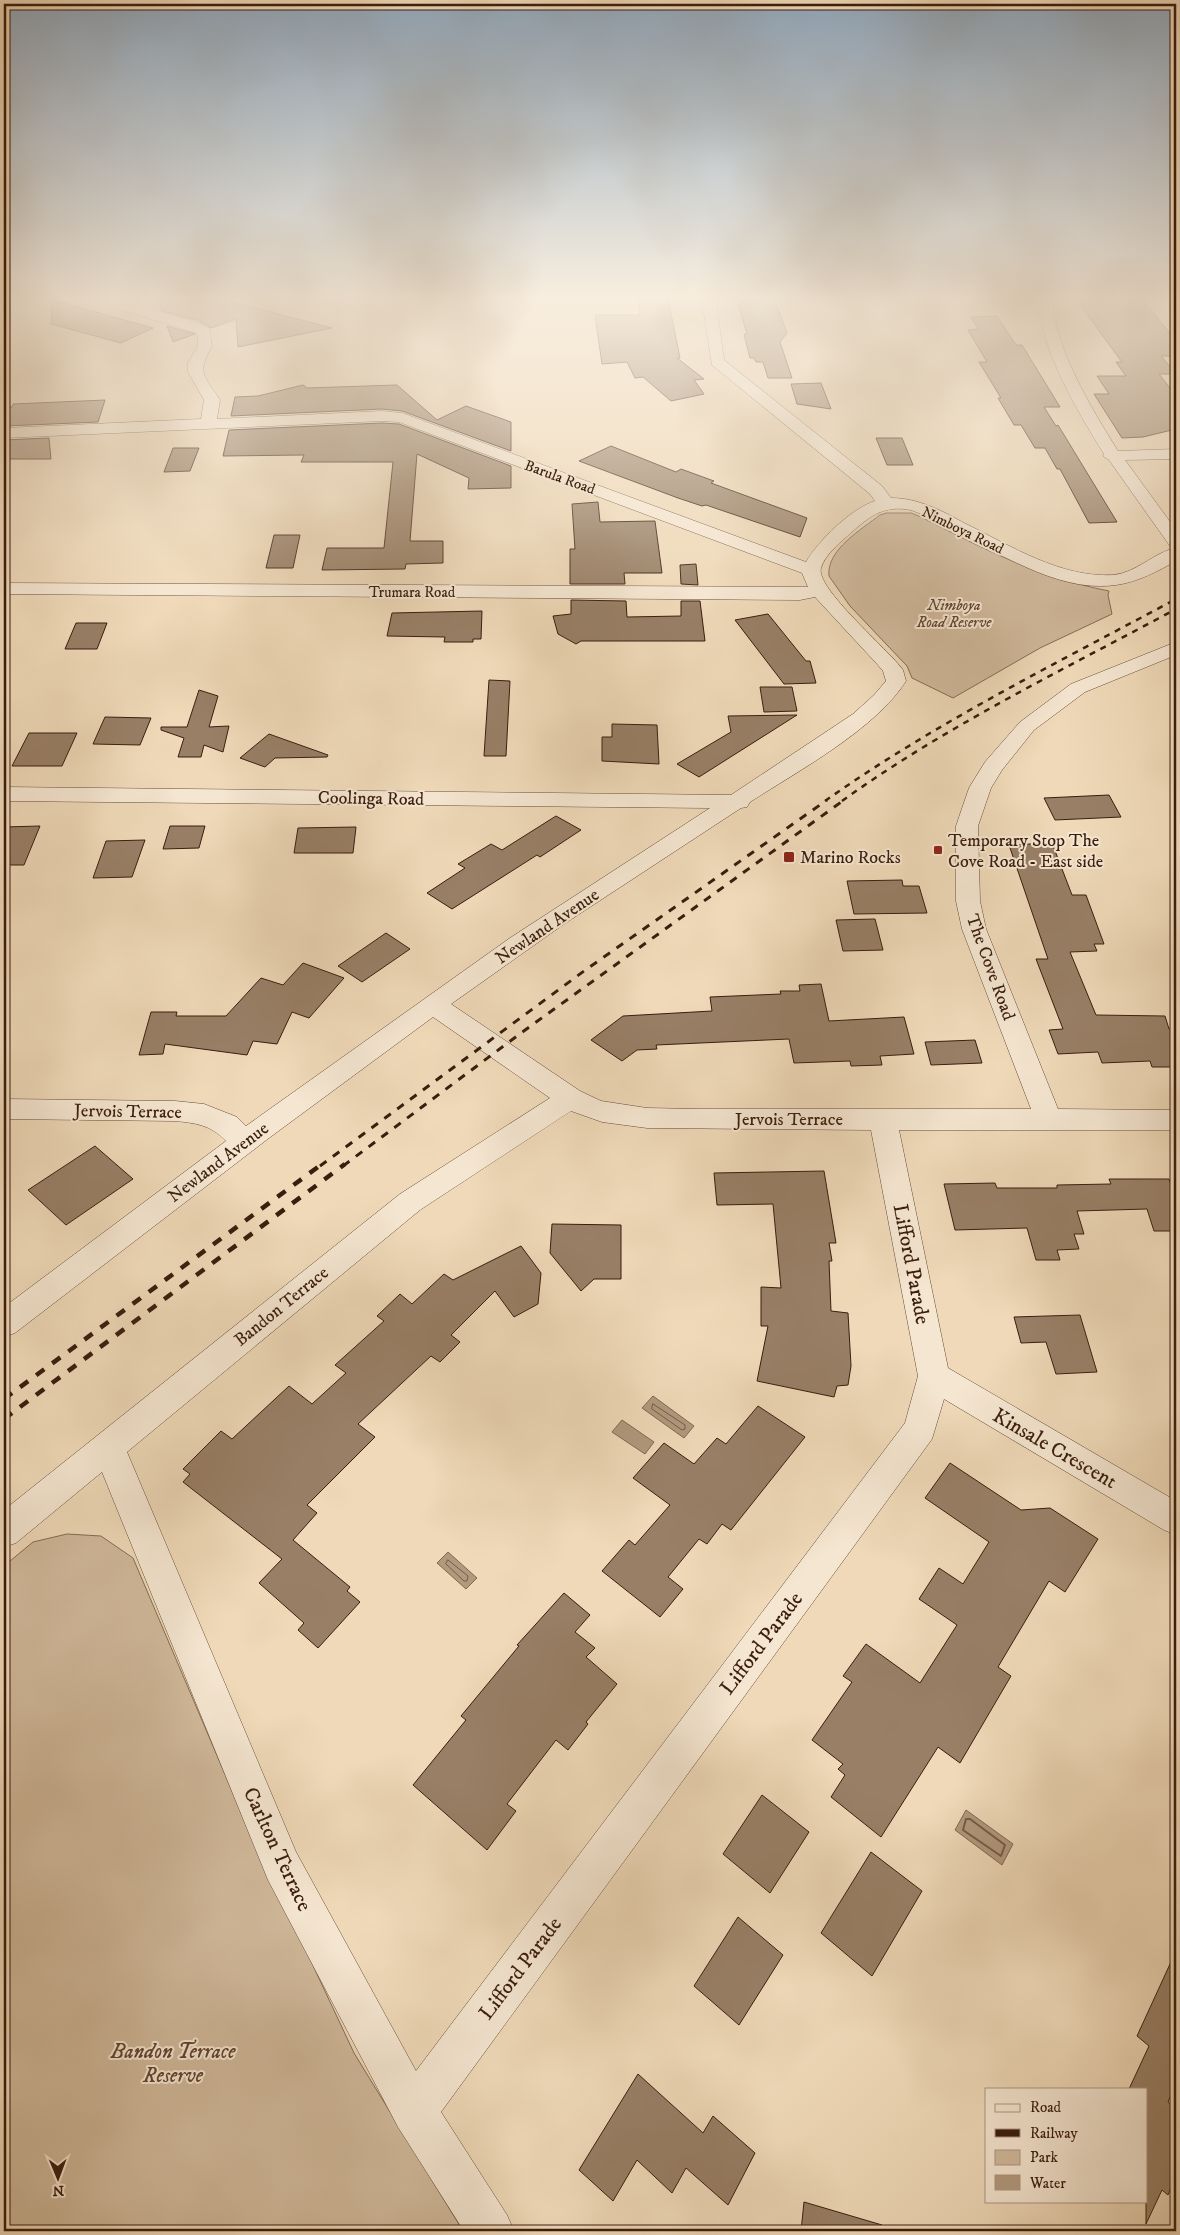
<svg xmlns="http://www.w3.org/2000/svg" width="1180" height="2235" viewBox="0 0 1180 2235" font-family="'IM FELL DW Pica',serif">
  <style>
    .green { fill: #d0b99b; stroke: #856b54 }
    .water { fill: #b1997e; stroke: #816751 }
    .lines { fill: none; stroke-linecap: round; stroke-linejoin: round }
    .shore-far1 { stroke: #765b46; stroke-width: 1 }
    .shore { stroke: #765b46; stroke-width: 2 }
    .building { fill: #987f66; stroke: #3a1d0e }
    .minor-casing { stroke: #674c38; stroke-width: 1 }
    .minor { fill: #f5e6d1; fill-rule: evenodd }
    .rail-far2 { stroke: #3a1d0e; stroke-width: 2.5; stroke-dasharray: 6 6; stroke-linecap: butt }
    .rail-far1 { stroke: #3a1d0e; stroke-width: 3; stroke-dasharray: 8 8; stroke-linecap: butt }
    .rail { stroke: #3a1d0e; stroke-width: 4.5; stroke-dasharray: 10 10; stroke-linecap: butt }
    .poi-dot { fill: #8f2418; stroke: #f5e6d1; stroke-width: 2 }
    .labels { text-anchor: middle; stroke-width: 4; stroke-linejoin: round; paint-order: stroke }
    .far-street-label { font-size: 15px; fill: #3a1d0e; stroke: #f5e6d1 }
    .far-park-label { font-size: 15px; font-style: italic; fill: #604431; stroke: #f5e6d1 }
    .street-label { font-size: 18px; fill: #3a1d0e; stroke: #f5e6d1 }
    .poi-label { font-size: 18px; fill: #3a1d0e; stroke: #f5e6d1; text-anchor: start }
    .near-street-label { font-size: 21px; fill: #3a1d0e; stroke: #f5e6d1 }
    .near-park-label { font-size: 21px; font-style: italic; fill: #604431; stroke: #f5e6d1 }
  </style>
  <rect width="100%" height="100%" fill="#efd9b8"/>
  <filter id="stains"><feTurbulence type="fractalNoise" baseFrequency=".004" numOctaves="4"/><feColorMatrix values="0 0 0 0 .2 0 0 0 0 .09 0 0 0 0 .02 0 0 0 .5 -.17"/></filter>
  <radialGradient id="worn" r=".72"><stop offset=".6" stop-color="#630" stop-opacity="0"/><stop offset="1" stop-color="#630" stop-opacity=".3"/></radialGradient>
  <!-- green -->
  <path class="green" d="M886 513H911L921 517C986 550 1037 577 1109 591L1108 595 1112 614 1040 648 953 698 912 678 907 666 850 606 829 576C826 550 862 529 880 515Z
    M67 1534 101 1536 133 1558 241 1812 354 2053 463 2231H4V1566L33 1542Z"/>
  <!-- water -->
  <path class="water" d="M653 1396 694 1426 684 1438 642 1408Z
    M622 1420 654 1442 645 1454 612 1432Z
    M448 1552 477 1578 466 1589 437 1563Z
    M966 1810 1013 1844 1002 1865 955 1830Z"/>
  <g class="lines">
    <!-- shore-far1 -->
    <path class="shore-far1" d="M653 1404 685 1425V1429L682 1430 652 1409Z
      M448 1560 468 1576 467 1581H464L446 1564Z"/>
    <!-- shore -->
    <path class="shore" d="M966 1819H970L1005 1845 1001 1856 963 1830Z"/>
  </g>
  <!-- building -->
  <path class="building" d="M157 295H205L332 328 238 347 236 319 211 328 197 320 162 311Z
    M739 295H773L787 333 780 342 792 378H768L763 362H756L754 358H750L744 334H747L738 304H742Z
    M1098 295H1139L1176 341V356H1161L1176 374H1159L1176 396V429L1143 437 1122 438 1094 394H1109L1097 376H1126L1116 362H1122L1074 297Z
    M638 299H668L680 358H677L704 379 694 380 704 394 671 401 643 377 635 378 627 362 602 364 595 315H640Z
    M52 300 96 312 153 328 121 343 51 324Z
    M997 316 1016 345H1022L1060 407H1044L1056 426 1058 425 1117 522 1089 523 1060 469H1057L1045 448H1035L1021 425H1014L998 398H1001L979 362H987L968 330 978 329 971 317Z
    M167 326 195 334 173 342Z
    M821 383 831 409 797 404 791 384Z
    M303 385 307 388 397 385 437 420 466 406 511 422V451L402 411 382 409 231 416 235 397 258 396Z
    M105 400 98 422 4 426V407H12L13 404Z
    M382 423 399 424 511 466V488L468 489 469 478 417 454 410 541H443V563L406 564 405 569 322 570 327 548H384L393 462H301L304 455 223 456 229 430Z
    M49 438 51 459H4V440Z
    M876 438H902L913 465H887Z
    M611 446 676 472 681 469 714 481 711 483 807 518 800 537 706 505 702 506 678 498 579 461Z
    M173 448H199L190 471 164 472Z
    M598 502 600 522 655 521 662 573H624L625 584H570V549H575L572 504Z
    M274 535H300L293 568H266Z
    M696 564 698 585 681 584 680 565Z
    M571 600 626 601 627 617 681 616V601H700L705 641H581L576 644 558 634 553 616 571 614Z
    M482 611 481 639H473V642H444L445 637 387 636 392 613Z
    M768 614 806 661H810L816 683 784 684 735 620Z
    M76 623H107L97 649H65Z
    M489 680 510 681 506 756H484Z
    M760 687H792L797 711 764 712Z
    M199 690 218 696 209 727 229 726 223 752 204 745 201 757H178L184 738 161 730V727H187Z
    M797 715 699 777 677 764 731 732 728 716Z
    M105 717 151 718 140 745 93 744Z
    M612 724 657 725 659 764 602 761V737H612Z
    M29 733H77L62 766H12Z
    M269 734 328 755 327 757 275 758 265 767 240 758Z
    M1109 795 1121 817 1055 820 1044 798Z
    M556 816 581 830 540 857 537 855 452 909 427 893 465 868 458 864 491 844 502 850Z
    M40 826 24 865H4V827Z
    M170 826H205L199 848 163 849Z
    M356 827 353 853H294L298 828Z
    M145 840 132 877 93 878 106 841Z
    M1052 843 1072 895H1086L1104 944H1094L1097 951 1070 952 1096 1015 1165 1016 1169 1029H1176V1067H1152L1150 1061 1102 1063 1098 1052 1058 1054 1049 1030 1063 1029 1036 959H1048L1009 845Z
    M902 880 903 886H919L927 913 854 914 847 881Z
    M875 919 883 950 843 951 836 920Z
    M386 933 410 949 362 982 338 966Z
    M303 963 344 978 309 1018 292 1012 277 1044 253 1041 247 1055 165 1044 163 1054 139 1055 151 1012H177L176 1016H226L261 978 283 985Z
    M821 984 829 1021 904 1017 914 1054 880 1056 882 1065 851 1066 850 1061 794 1063 789 1039 656 1045 657 1049 637 1050 622 1061 591 1040 623 1016 712 1011 710 997 781 994 780 991H800L799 985Z
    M975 1040 982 1063 931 1065 925 1042Z
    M95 1146 133 1179 66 1225 28 1190Z
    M824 1171 836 1243H829L832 1261H829L831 1311 848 1313 851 1366 848 1385 837 1386 834 1397 757 1381 768 1326H761V1287L781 1288 773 1204 717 1205 714 1173Z
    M1109 1179H1169L1176 1198V1231H1154L1147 1209 1077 1211 1084 1234H1074L1079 1249 1057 1250 1060 1260H1036L1027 1228 955 1230 944 1184 995 1183 997 1188H1057V1185L1111 1184Z
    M552 1224 621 1225V1279H594L581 1291 550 1253Z
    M521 1246 541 1273 538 1304 514 1317 495 1291 451 1335 460 1342 440 1362 431 1356 358 1424 375 1437 307 1505 317 1513 293 1540 350 1587 347 1591 360 1602 318 1648 298 1630 304 1623 259 1583 282 1559 183 1482 190 1474 183 1469 221 1431 232 1439 289 1386 312 1404 346 1373 335 1365 384 1321 377 1316 400 1294 412 1304 444 1274 453 1280Z
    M1080 1315 1097 1372 1056 1374 1046 1342 1021 1343 1014 1317Z
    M758 1406 805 1437 731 1530 722 1524 707 1544 699 1539 668 1577 683 1589 660 1617 602 1571 629 1540 635 1545 670 1505 633 1478 664 1443 694 1464 717 1438 726 1444Z
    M950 1463 1021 1510 1050 1508 1098 1539 1065 1592 1049 1581 998 1667 1011 1676 960 1763 938 1747 881 1837 831 1797 845 1775 838 1769 843 1764 812 1740 852 1682 843 1676 866 1644 920 1683 957 1625 919 1599 939 1568 963 1584 989 1542 925 1498Z
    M564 1593 590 1615 575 1632 595 1648 586 1657 617 1684 586 1722 588 1724 568 1750 556 1740 507 1804 516 1811 487 1850 413 1785 466 1720 461 1716 519 1646 517 1645Z
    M762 1795 809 1832 770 1893 723 1854Z
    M871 1852 922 1891 872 1976 821 1933Z
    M738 1917 783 1955 739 2025 694 1986Z
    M1176 1951V2083L1168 2102 1176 2109V2176L1168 2195 1162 2190 1146 2224V2089H1129L1149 2046 1137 2036Z
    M638 2074 703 2133 713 2116 755 2153 728 2205 686 2168 672 2193 637 2160 613 2201 579 2170Z
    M804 2202 882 2225 881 2231H801Z"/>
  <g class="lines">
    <!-- minor casing -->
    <g class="minor-casing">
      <path id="minor" d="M79 295H101L196 322 209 328 212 346C196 374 204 375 220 400L217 419 382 411 402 413 806 562C818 541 852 508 875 501L870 494 712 365 701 295H715L724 360 882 486 891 498C919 498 942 511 966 524 1011 546 1061 578 1113 575 1137 573 1154 552 1176 548V561C1158 571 1138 582 1116 585 1046 595 973 533 911 510 885 505 871 515 853 531 842 541 825 554 821 568 815 588 889 650 903 670L906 681C876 729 798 771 750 802L747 807 741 808 564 924 451 1004 580 1091 601 1101 647 1108 697 1109H1031L962 929 956 901V826L969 788 985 762 1020 722 1071 684 1176 642V655L1085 692 1034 730 1002 770 991 788 978 826 980 901 986 929 1058 1109 1176 1110V1130H899L948 1368 1176 1501V1535L1164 1530 944 1399 932 1439 441 2112 507 2215 514 2231H464L398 2127 268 1880 102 1472 16 1543 4 1547V1510L400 1194 550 1098 433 1017 269 1138 15 1333 4 1337V1307L226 1141C211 1125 196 1123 175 1121L4 1119V1099L175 1101 204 1104 237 1117 246 1126 510 938 710 808 4 801V787L731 795 853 714 874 695 886 681 883 671 877 664 815 597 800 600 4 594V583L808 587 802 573 399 422 382 421 4 438V428L201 419 204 400 188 372V363L198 346 197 333 81 298ZM571 1111 602 1122 647 1128 871 1130 918 1376 905 1423 416 2071 296 1852 127 1452 420 1210Z
        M1037 295H1051C1055 349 1090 406 1118 451L1176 449V459L1125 460 1176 530V547L1170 546 1109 460 1103 456 1104 454C1076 409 1041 350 1037 295Z"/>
    </g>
    <!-- minor -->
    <use href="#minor" class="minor"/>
    <!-- rail-far2 -->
    <path class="rail-far2" d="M825 801C935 723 1057 663 1176 599
      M842 801C946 726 1063 670 1176 609"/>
    <!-- rail-far1 -->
    <path class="rail-far1" d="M320 1166 584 971 827 800
      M343 1166 521 1033 844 800"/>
    <!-- rail -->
    <path class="rail" d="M4 1399 322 1164
      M4 1419 345 1164"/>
  </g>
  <!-- sky -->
  <linearGradient id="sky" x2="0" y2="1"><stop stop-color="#92a9be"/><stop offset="0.49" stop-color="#f8eedf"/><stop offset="1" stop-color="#f8eedf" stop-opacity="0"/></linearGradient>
  <rect width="1180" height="608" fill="url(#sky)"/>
  <!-- markers -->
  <g class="poi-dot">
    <rect x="933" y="845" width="10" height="10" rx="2.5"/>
    <rect x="783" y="851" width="12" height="12" rx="2.5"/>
  </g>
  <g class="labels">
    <!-- far-street labels -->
    <g class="far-street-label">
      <text transform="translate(560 477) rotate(20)" y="5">Barula Road</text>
      <text transform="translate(963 530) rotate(26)" y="5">Nimboya Road</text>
      <text x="412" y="597">Trumara Road</text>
    </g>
    <!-- far-park labels -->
    <g class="far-park-label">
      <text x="954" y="610">Nimboya<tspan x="954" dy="17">Road Reserve</tspan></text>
    </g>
    <!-- street labels -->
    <g class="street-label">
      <text transform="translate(371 798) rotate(1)" y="6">Coolinga Road</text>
      <text transform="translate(547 926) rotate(-34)" y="6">Newland Avenue</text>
      <text transform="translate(991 967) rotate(70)" y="6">The Cove Road</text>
      <text transform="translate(128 1111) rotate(1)" y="6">Jervois Terrace</text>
      <text x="789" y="1125">Jervois Terrace</text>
      <text transform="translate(218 1162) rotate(-37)" y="6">Newland Avenue</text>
      <text transform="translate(281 1306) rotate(-39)" y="6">Bandon Terrace</text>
    </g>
    <!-- poi labels -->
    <g class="poi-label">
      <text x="948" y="846">Temporary Stop The<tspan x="948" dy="21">Cove Road - East side</tspan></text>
      <text x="800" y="863">Marino Rocks</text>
    </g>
    <!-- near-street labels -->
    <g class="near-street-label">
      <text transform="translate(912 1264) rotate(79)" y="7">Lifford Parade</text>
      <text transform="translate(1055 1448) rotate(30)" y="7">Kinsale Crescent</text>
      <text transform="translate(761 1643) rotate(-53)" y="7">Lifford Parade</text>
      <text transform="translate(278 1849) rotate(65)" y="7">Carlton Terrace</text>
      <text transform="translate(520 1968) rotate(-53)" y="7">Lifford Parade</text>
    </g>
    <!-- near-park labels -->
    <g class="near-park-label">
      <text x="173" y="2058">Bandon Terrace<tspan x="173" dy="24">Reserve</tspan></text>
    </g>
  </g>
  <!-- margin -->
  <rect width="1180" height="2235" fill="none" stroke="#efd9b8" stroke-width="20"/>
  <rect x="5" y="5" width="1170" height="2225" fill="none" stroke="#3a1d0e" stroke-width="2.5"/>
  <rect x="10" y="10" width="1160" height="2215" fill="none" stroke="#3a1d0e"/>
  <!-- legend -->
  <rect x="985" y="2088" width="162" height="115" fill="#f5e6d1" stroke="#aa9683"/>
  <rect x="995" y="2104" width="25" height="8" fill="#f5e6d1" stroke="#aa9683"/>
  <text x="1030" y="2112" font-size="15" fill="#3a1d0e">Road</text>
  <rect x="995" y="2129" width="25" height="8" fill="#3a1d0e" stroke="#aa9683"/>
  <text x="1030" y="2138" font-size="15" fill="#3a1d0e">Railway</text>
  <rect x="995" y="2150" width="25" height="15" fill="#d0b99b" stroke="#aa9683"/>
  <text x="1030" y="2162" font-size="15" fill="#3a1d0e">Park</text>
  <rect x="995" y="2175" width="25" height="15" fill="#b1997e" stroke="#aa9683"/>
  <text x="1030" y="2188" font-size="15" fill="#3a1d0e">Water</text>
  <!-- north arrow -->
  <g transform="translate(58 2178) rotate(179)" stroke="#f5e6d1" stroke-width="4" paint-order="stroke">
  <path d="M0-4L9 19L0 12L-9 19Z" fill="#3a1d0e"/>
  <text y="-8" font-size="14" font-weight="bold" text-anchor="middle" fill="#3a1d0e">N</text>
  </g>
  <rect width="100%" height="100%" filter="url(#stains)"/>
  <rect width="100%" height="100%" fill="url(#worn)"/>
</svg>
